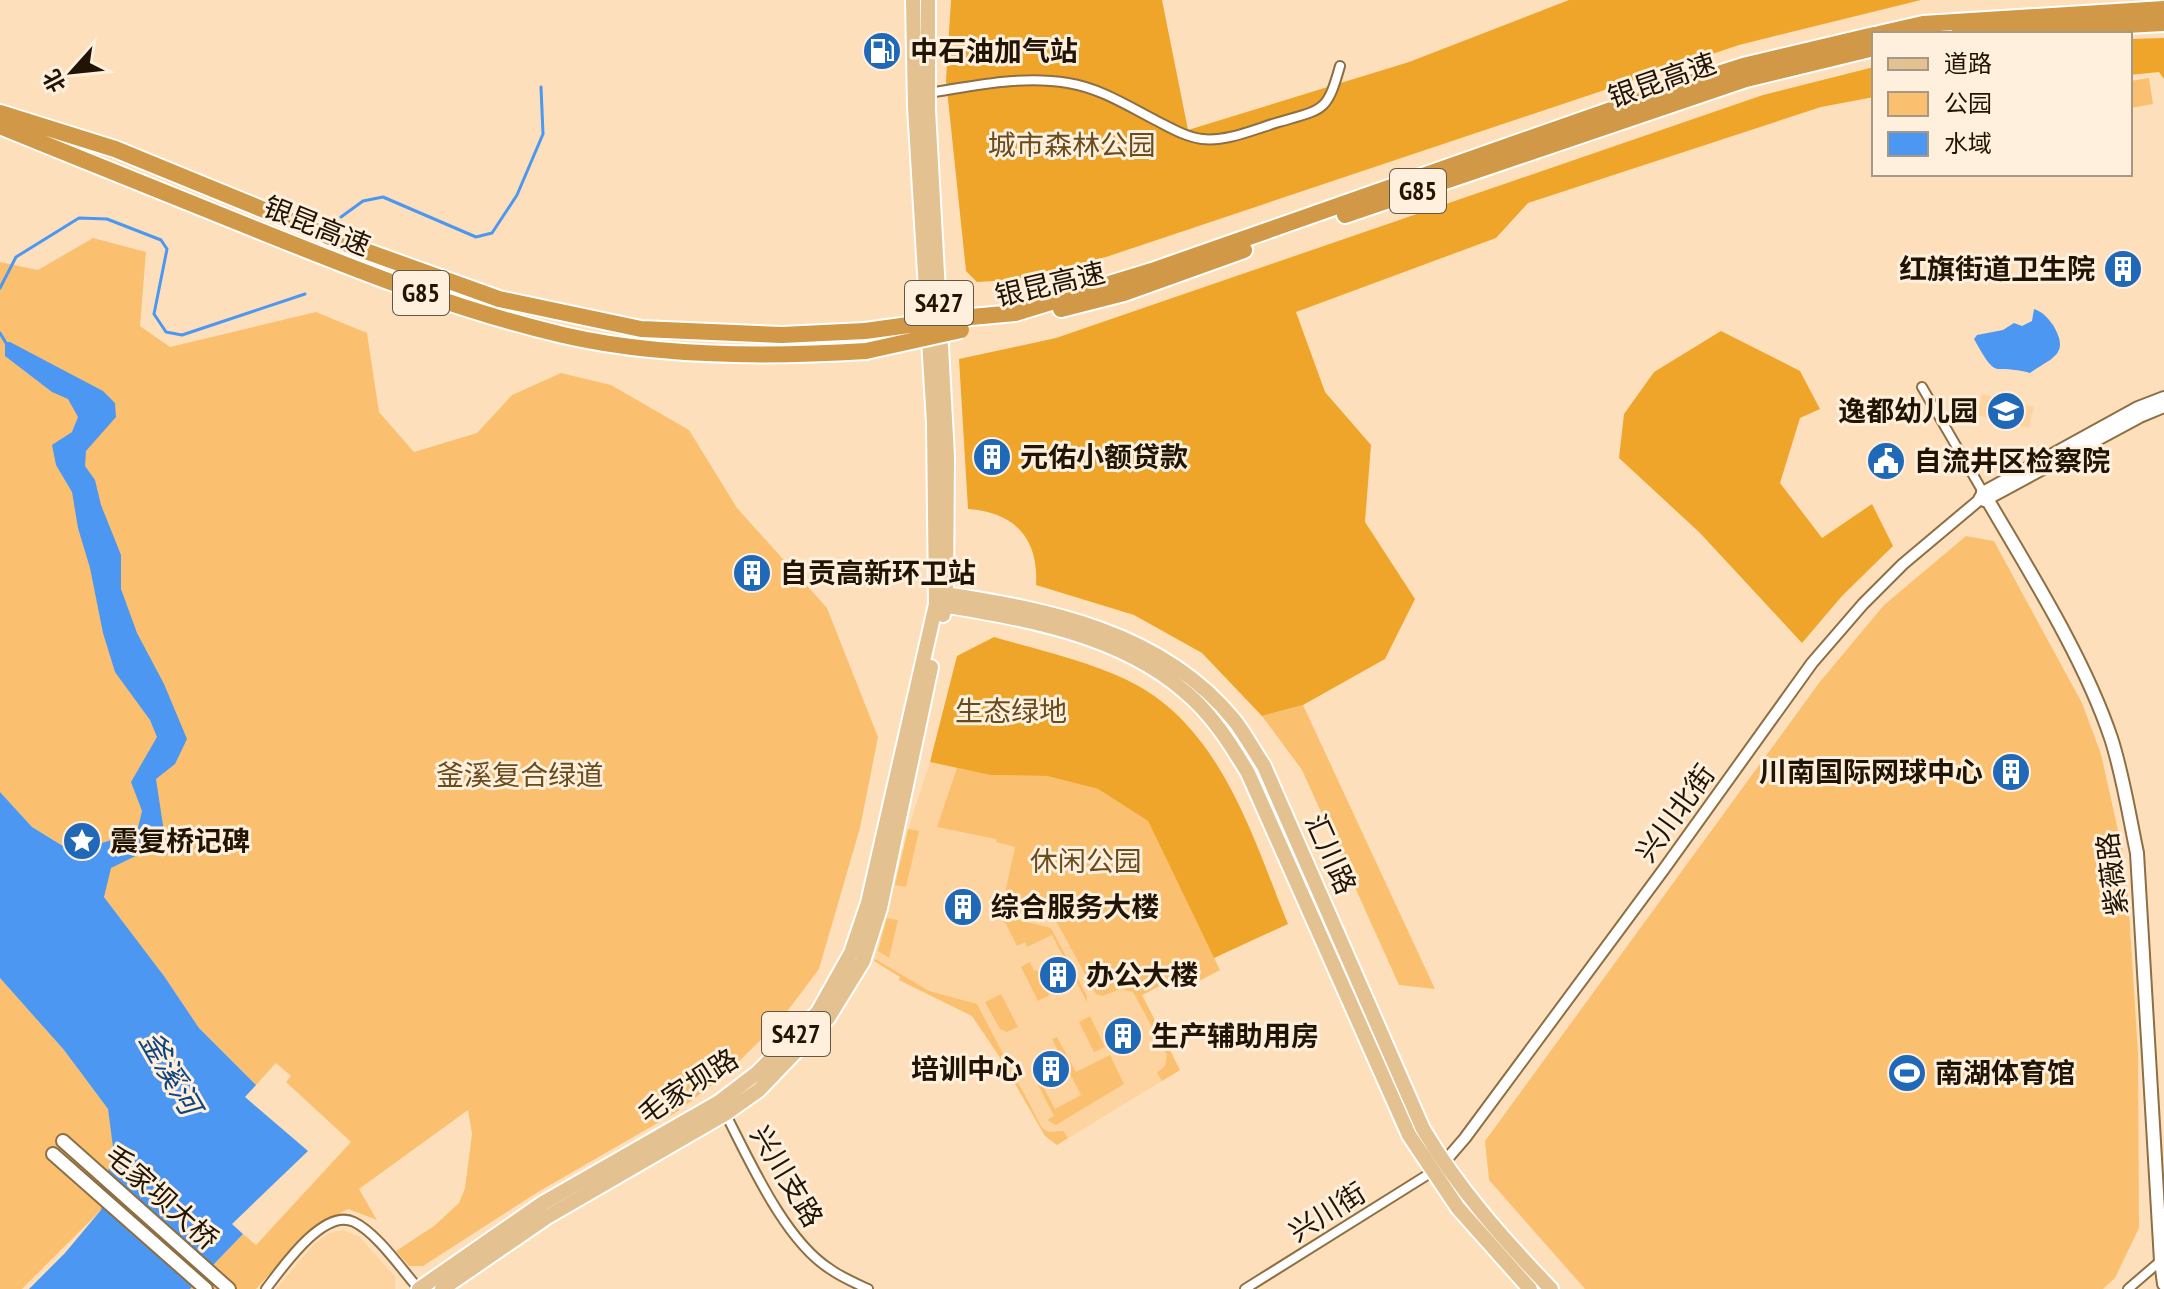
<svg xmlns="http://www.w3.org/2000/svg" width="2164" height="1289" viewBox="0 0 2164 1289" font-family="'PT Sans Narrow','Noto Sans SC',sans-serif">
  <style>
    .built { fill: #fdd49f }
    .green { fill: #fac070 }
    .forest { fill: #efa52a }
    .water { fill: #4c97f1 }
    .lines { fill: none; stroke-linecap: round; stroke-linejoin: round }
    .stream { stroke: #4c97f1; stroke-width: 3 }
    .minor-casing { stroke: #8e6f43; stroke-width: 12 }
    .tertiary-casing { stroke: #8e6f43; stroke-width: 14 }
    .secondary-casing { stroke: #8e6f43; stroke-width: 16 }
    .primary-casing { stroke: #fff; stroke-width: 18 }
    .motorway-casing { stroke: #fff; stroke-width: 20 }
    .minor { stroke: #fff; stroke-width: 8 }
    .tertiary { stroke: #fff; stroke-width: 10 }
    .secondary { stroke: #fff; stroke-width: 12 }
    .primary { stroke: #e3c191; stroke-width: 14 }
    .motorway { stroke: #d09847; stroke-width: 16 }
    .motorway-bridge-casing { stroke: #fff; stroke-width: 20; stroke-linecap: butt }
    .motorway-bridge { stroke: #d09847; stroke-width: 16 }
    .labels { text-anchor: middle; stroke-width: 6; stroke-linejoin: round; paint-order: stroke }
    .shield { fill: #fef0dd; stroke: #635645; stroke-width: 2 }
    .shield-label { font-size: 26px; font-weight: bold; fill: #211404 }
    .poi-label { font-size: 28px; font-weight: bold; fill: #211404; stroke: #fef0dd; text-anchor: start }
    .street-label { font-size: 28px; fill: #211404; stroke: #fef0dd }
    .park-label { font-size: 28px; fill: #694b1e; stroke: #fef0dd }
    .water-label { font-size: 30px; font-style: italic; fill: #10447d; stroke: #fef0dd }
  </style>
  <rect width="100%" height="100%" fill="#fde0bb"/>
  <!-- built -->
  <path class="built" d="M1982 394 2034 407 2029 428 1977 415Z
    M930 762 990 775 1220 970 1195 983 1189 971 1142 995 1180 1070 1057 1145 1045 1136 999 1056 972 1016 899 980 900 977 874 961 909 826Z
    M343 1230 360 1237 395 1277V1289H276L313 1245 329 1233Z"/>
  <!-- green -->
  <path class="green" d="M2149 78 2153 104 2130 108V81Z
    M93 238 146 252 140 326 170 347 316 312 367 333 379 412 414 452 477 433 512 395 561 373 611 385 689 430 737 508 827 608 878 737 860 828 819 969 780 1021 723 1077 675 1113 538 1192 423 1266H409L396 1251 434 1226 459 1203 465 1188 472 1134 468 1110 359 1189 377 1220 348 1209 314 1226 256 1289H190L243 1234 256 1245 351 1142 286 1082 291 1076 276 1063 256 1085 199 1028 164 976 104 897 93 844 74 852 32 827 0 792V262L38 270Z
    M1966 536 1994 541 2082 703 2101 754 2122 848 2128 895 2138 1053 2139 1228 2115 1278 2103 1289H1585L1489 1180 1485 1141 1819 683 1884 605Z
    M1303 705 1435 989 1399 985 1302 770 1262 716Z
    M957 768 990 775 1047 776 1098 789 1148 821 1220 970 1195 983 1189 971 1142 995 1180 1070 1162 1081 1157 1073 1165 1066 1167 1055 1133 992 1121 989 1102 996 1096 994 1056 921 1002 907 1015 847 996 842V839L937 827Z
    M908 829 919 831 906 887 895 885Z
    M1000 915 1051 928 1087 996V1002L1052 935 1027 947 1025 942 1017 946 1006 924 999 918Z
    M887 918 898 920 889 958 878 951Z
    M875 959 929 991 977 1004 1042 1128 1049 1132 1063 1131 1068 1138 1057 1145 1045 1136 999 1056 972 1016 899 980 900 977 874 961Z
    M1030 962 1034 971 1037 970 1050 995 1038 1001 1021 967Z
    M0 978 64 1050 108 1109 114 1147 101 1210 22 1289H0Z
    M1001 994 1018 1027 1007 1032 1000 1029 985 1002Z
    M1090 1016 1105 1047 1094 1052 1079 1022Z
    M1057 1037 1076 1072 1110 1055 1124 1084 1056 1125 1047 1120 1054 1116 1032 1073 1035 1071 1055 1109 1081 1095 1052 1039Z"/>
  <!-- forest -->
  <path class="forest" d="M951 0H1162L1188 130 1409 62 1569 0H1921L1739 45 1106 257 1012 280 977 282 966 271 946 80Z
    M2164 38V79L2159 72 2130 75V39Z
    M1874 67V97L1821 107 1528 203 1496 238 1296 312 1325 392 1371 445 1365 522 1415 599 1385 659 1303 705 1262 716 1202 653 1134 615 1036 585C1039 538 1014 512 968 509L959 359 1056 338 1763 95Z
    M1721 331 1800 371 1820 409 1800 418 1780 483 1822 538 1872 504 1893 546 1842 596 1802 643 1700 533 1619 458 1624 414 1654 372Z
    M994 637C1038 650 1085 660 1127 680 1221 725 1252 836 1288 924L1214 958 1148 821 1098 789 1047 776 990 775 930 762 957 656Z"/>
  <!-- water -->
  <path class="water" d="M2034 309C2043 312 2047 317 2053 325 2071 355 2051 358 2030 373 1992 362 1999 384 1974 339L1977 335 2003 330 2014 323 2022 326 2032 321Z
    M5 342H10L103 391 115 403 116 417 86 451 85 466 95 480 101 505 121 555V589L137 633 164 684 187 739 175 764 156 779 164 832 148 850 111 868 104 897 164 976 199 1028 256 1085 245 1097 308 1151 232 1224 243 1234 190 1289H29L65 1253 101 1210 113 1147 108 1109 64 1050 0 978V792L32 827 73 852 137 832 142 811 131 782 157 737 150 720 115 672 103 633 90 568 78 528 72 492 56 465 52 445 72 432 78 417 68 399 52 392 5 356Z"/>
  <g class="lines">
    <!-- stream -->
    <path class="stream" d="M341 217 363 201 383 197 476 237 492 233 517 195 543 134 541 87
      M0 288 16 257 79 218 107 219 161 240 167 249 154 314 166 332 182 335 305 294
      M0 333 6 343"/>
    <!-- minor casing -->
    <g class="minor-casing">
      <path id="minor" d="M928 93C974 86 1021 75 1068 83 1100 88 1128 106 1157 121 1171 128 1186 137 1202 139 1227 142 1255 129 1279 122 1324 109 1327 112 1340 66
        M1922 387 1983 492
        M724 1111C749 1159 784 1240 830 1269 841 1277 855 1283 868 1289
        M266 1289C282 1268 324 1207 354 1222 377 1233 402 1270 419 1289
        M1245 1289 1432 1172
        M2128 1289 2164 1258"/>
    </g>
    <!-- tertiary casing -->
    <g class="tertiary-casing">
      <path id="tertiary" d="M1984 501 2140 417 2164 407
        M1440 1167 1465 1138 1664 869 1812 663 1863 604 1903 564 1978 501 1983 492 2138 407 2164 397"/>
    </g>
    <!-- secondary casing -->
    <g class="secondary-casing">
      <path id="secondary" d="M1983 492C2027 568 2083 655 2111 738 2123 775 2129 815 2137 853L2161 1261 2164 1284
        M63 1141 229 1289
        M53 1154 206 1289"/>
    </g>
    <!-- primary casing -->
    <g class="primary-casing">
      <path id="primary" d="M928 0V110L947 456 946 594 943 615
        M938 593C1045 609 1161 630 1234 720 1245 734 1254 751 1264 766L1423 1129C1458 1188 1503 1239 1551 1289
        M936 604C1020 618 1117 633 1184 691 1211 713 1230 743 1248 773L1409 1135 1458 1208 1530 1289
        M419 1289 543 1203 719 1102 757 1073 818 1012 851 953 868 903 936 604 934 423 915 107 913 0
        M442 1289 547 1217 725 1114 759 1090 828 1018 863 961 880 908 931 667"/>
    </g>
    <!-- motorway casing -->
    <g class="motorway-casing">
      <path id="motorway" d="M1879 34 1923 24 2164 9
        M1959 34 2164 23
        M0 113 115 149 357 248 499 299 641 329 782 335 865 331
        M0 126C88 162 176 197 265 233 362 272 460 311 563 335 657 357 769 357 866 351
        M1345 215 1746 79 1874 48
        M1061 309 1124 293 1244 250
        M960 318 1015 313 1152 271 1671 89 1743 66 1874 35"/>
    </g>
    <!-- minor -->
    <use href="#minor" class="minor"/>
    <!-- tertiary -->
    <use href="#tertiary" class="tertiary"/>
    <!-- secondary -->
    <use href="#secondary" class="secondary"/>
    <!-- primary -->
    <use href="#primary" class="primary"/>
    <!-- motorway -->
    <use href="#motorway" class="motorway"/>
    <!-- motorway-bridge casing -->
    <g class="motorway-bridge-casing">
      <path id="motorway-bridge" d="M865 331 960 318
        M866 351 961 330"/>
    </g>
    <!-- motorway-bridge -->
    <use href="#motorway-bridge" class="motorway-bridge"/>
  </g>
  <!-- icons -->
  <defs>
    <g id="fuel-disc" transform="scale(2)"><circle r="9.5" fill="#2068b8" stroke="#fef0dd"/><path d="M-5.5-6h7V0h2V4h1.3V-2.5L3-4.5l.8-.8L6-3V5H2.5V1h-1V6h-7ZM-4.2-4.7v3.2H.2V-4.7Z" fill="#fff"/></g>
    <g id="building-disc" transform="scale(2)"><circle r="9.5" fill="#2068b8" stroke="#fef0dd"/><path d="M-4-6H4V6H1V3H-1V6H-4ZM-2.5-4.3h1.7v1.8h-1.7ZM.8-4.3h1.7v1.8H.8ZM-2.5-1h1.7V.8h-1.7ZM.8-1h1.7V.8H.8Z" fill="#fff"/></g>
    <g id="school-disc" transform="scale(2)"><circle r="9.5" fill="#2068b8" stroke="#fef0dd"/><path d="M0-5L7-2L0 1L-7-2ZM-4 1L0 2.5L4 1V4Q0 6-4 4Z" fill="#fff"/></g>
    <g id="civic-disc" transform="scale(2)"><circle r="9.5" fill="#2068b8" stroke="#fef0dd"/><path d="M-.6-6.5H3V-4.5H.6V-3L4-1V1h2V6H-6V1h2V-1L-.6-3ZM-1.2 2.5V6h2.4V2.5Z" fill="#fff"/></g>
    <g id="sight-disc" transform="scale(2)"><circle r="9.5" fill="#2068b8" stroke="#fef0dd"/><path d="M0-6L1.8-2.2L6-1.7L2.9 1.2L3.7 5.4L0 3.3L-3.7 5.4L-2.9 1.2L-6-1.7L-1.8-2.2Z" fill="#fff"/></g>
    <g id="stadium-disc" transform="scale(2)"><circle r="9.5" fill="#2068b8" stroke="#fef0dd"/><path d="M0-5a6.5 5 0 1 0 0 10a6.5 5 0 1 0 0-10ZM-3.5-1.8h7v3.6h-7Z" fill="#fff"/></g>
  </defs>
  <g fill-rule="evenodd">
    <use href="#fuel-disc" x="882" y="51"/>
    <use href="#building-disc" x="2123" y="269"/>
    <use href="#school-disc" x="2006" y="411"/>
    <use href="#building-disc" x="992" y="457"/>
    <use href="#civic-disc" x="1886" y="461"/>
    <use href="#building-disc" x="752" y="573"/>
    <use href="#building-disc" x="2011" y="772"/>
    <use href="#sight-disc" x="82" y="841"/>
    <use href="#building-disc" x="963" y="907"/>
    <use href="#building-disc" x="1058" y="975"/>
    <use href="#building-disc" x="1123" y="1036"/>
    <use href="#building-disc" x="1051" y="1069"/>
    <use href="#stadium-disc" x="1907" y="1073"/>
  </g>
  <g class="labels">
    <!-- shield labels -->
    <g class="shield">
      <rect x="1390" y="169" width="56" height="44" rx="6"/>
      <rect x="393" y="271" width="56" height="44" rx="6"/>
      <rect x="905" y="281" width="68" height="44" rx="6"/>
      <rect x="762" y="1012" width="68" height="44" rx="6"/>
    </g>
    <g class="shield-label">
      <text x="1418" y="200">G85</text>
      <text x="421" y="302">G85</text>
      <text x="939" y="312">S427</text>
      <text x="796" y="1043">S427</text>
    </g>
    <!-- poi labels -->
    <g class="poi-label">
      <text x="910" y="61">中石油加气站</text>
      <text x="2095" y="279" text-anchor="end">红旗街道卫生院</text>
      <text x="1978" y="421" text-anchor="end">逸都幼儿园</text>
      <text x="1020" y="467">元佑小额贷款</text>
      <text x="1914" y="471">自流井区检察院</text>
      <text x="780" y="583">自贡高新环卫站</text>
      <text x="1983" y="782" text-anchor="end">川南国际网球中心</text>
      <text x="110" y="851">震复桥记碑</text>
      <text x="991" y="917">综合服务大楼</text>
      <text x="1086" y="985">办公大楼</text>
      <text x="1151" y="1046">生产辅助用房</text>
      <text x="1023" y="1079" text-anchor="end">培训中心</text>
      <text x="1935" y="1083">南湖体育馆</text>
    </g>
    <!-- street labels -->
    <g class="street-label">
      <text transform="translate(1662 80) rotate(-19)" y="10">银昆高速</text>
      <text transform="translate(317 226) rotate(22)" y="10">银昆高速</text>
      <text transform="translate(1050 284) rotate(-13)" y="10">银昆高速</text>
      <text transform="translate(1675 813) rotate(-54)" y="10">兴川北街</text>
      <text transform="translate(1331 854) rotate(66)" y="10">汇川路</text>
      <text transform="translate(2112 874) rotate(-97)" y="10">紫薇路</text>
      <text transform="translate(688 1086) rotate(-33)" y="10">毛家坝路</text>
      <text transform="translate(787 1176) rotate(59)" y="10">兴川支路</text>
      <text transform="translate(162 1197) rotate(42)" y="10">毛家坝大桥</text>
      <text transform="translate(1327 1212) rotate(-32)" y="10">兴川街</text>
    </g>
    <!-- park labels -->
    <g class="park-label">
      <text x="1072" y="155">城市森林公园</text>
      <text x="1011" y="721">生态绿地</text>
      <text x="520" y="785">釜溪复合绿道</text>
      <text x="1086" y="871">休闲公园</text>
    </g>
    <!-- water labels -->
    <g class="water-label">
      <text transform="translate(170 1073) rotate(60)" y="10">釜溪河</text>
    </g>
  </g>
  <!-- legend -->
  <rect x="1872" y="32" width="260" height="144" fill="#fef0dd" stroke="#a69886" stroke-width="2"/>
  <rect x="1888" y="58" width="40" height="12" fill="#e3c191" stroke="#a69886" stroke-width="2"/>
  <text x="1944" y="72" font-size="24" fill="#211404">道路</text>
  <rect x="1888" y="92" width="40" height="24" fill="#fac070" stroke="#a69886" stroke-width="2"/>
  <text x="1944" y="112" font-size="24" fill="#211404">公园</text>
  <rect x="1888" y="132" width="40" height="24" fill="#4c97f1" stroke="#a69886" stroke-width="2"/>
  <text x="1944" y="152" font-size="24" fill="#211404">水域</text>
  <!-- north arrow -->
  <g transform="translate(72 72) rotate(243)" stroke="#fef0dd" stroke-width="6" paint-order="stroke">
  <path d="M0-6L14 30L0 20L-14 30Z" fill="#211404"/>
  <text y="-12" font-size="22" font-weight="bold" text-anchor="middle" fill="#211404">北</text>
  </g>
</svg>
